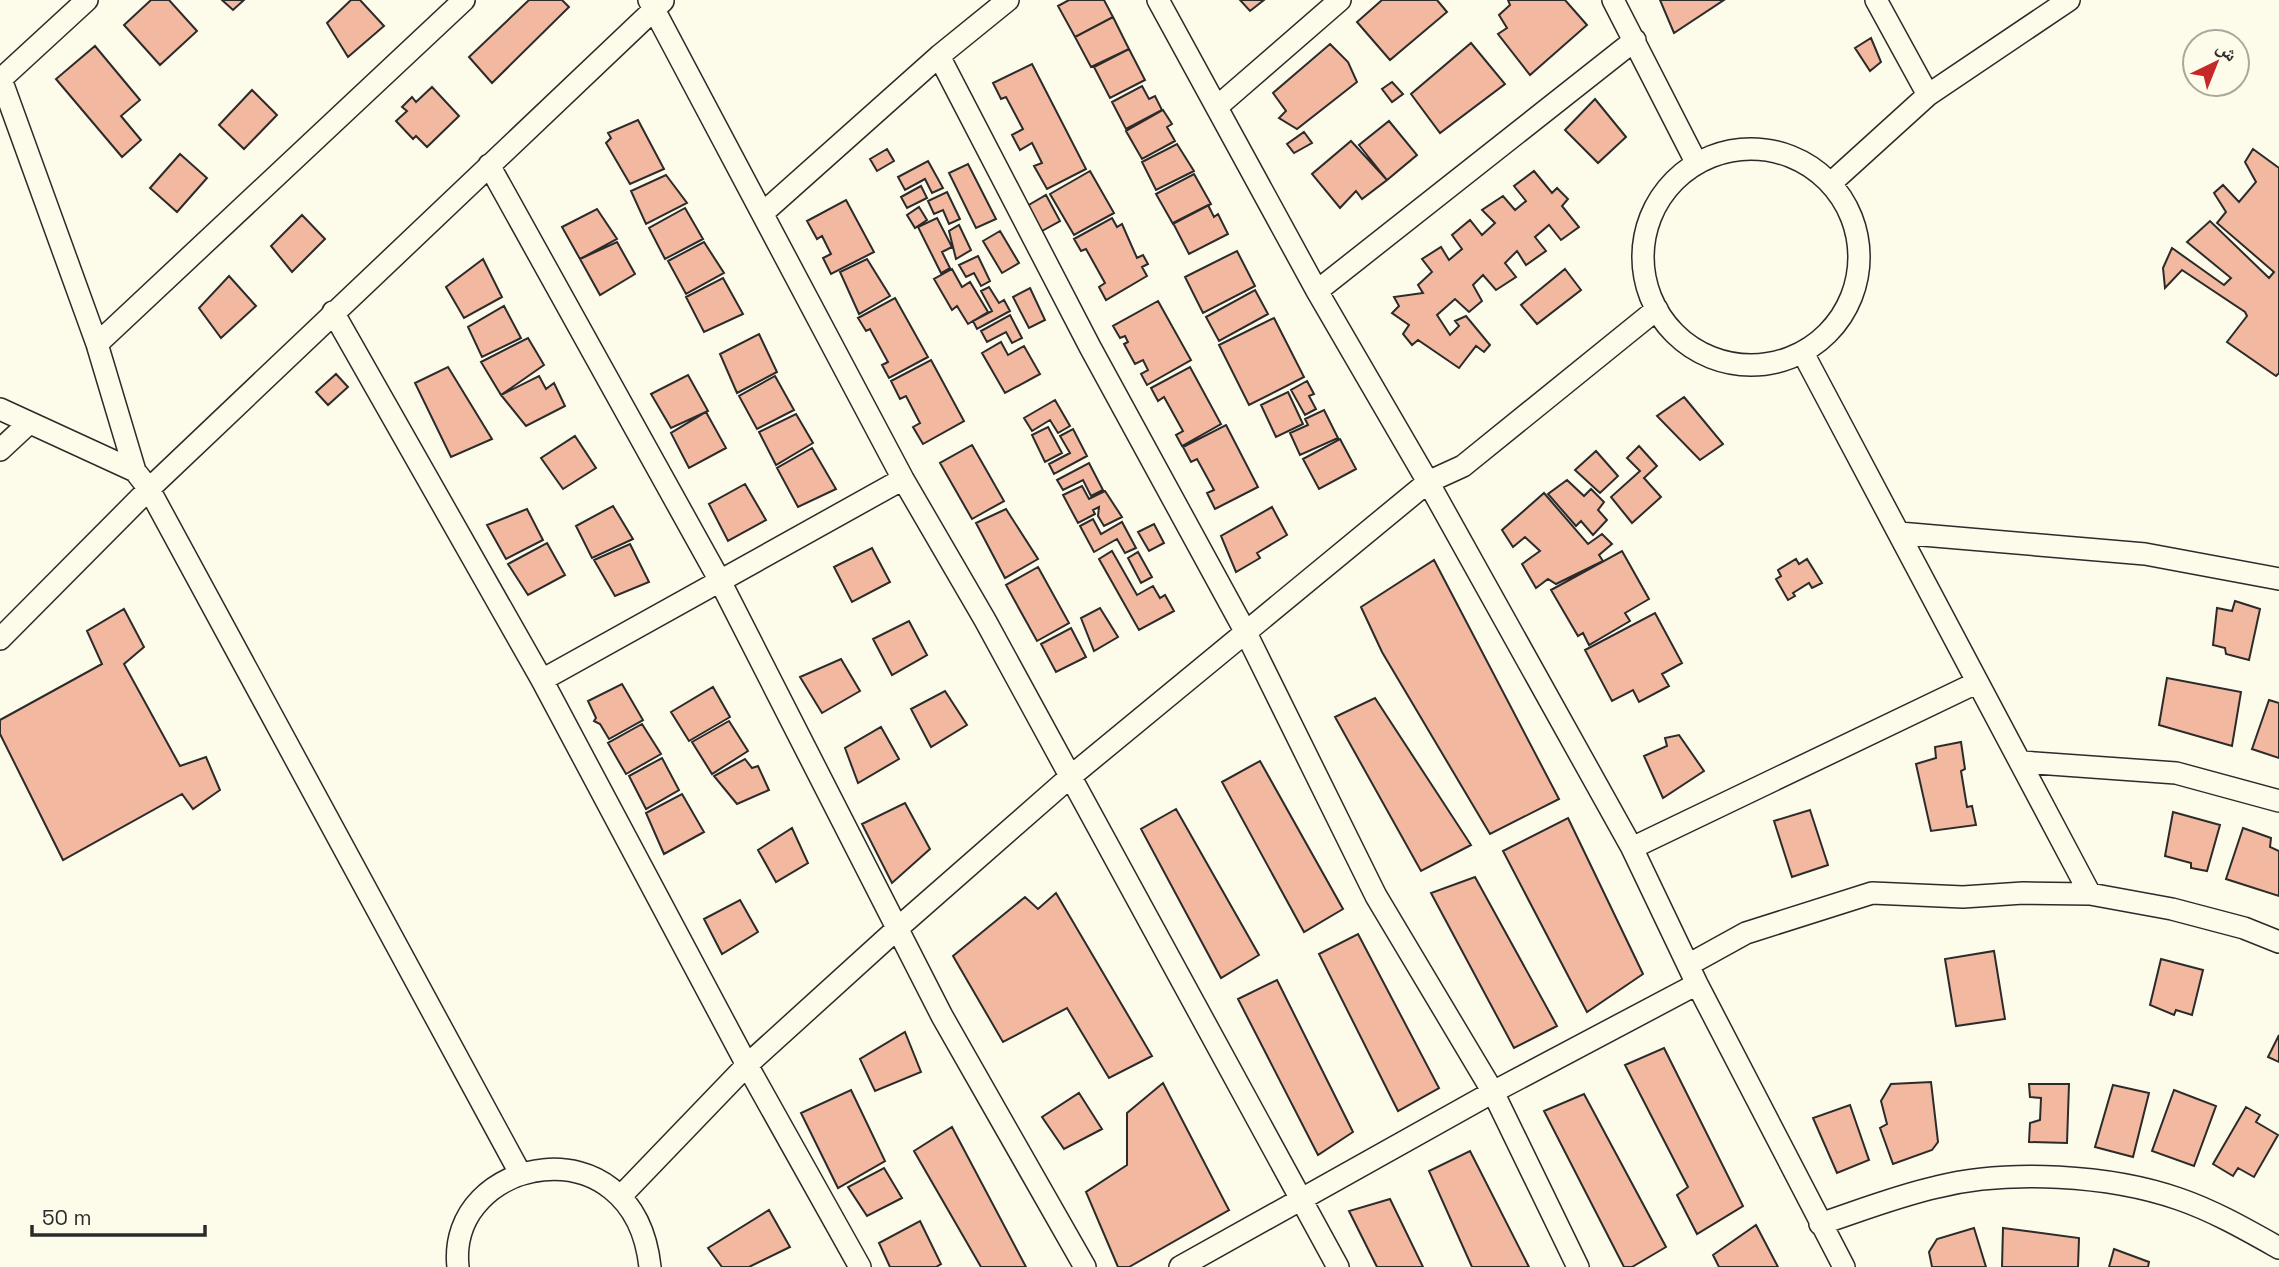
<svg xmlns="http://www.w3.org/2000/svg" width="2279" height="1267" viewBox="0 0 2279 1267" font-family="'Space Grotesk','Noto Naskh Arabic',sans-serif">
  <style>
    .building { fill: #f2b8a0; stroke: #2b2b2b; stroke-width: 2 }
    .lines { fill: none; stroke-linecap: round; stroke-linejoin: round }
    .street-casing { stroke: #2b2b2b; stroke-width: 24 }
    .street { stroke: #fdfbea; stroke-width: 21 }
  </style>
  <rect width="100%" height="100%" fill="#fdfbea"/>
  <!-- building -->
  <path class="building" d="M151 0H169L197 31 160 65 124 25Z
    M222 0H244L233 10Z
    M351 0H360L384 26 348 57 327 23Z
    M529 0H562L569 7 492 83 469 57Z
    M1069 0H1104L1113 17 1075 37 1058 6Z
    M1240 0H1264L1250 11Z
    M1382 0H1437L1447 12 1390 60 1357 22Z
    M1508 0H1565L1587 25 1530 75 1498 34 1507 28 1499 15 1510 5Z
    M1660 0H1724L1674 33Z
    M1113 17 1129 49 1091 67 1075 37Z
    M1871 38 1881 62 1870 71 1855 48Z
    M1471 43 1505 84 1440 133 1411 94Z
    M1330 44 1348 62 1357 82 1297 129 1279 118 1286 111 1273 93Z
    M95 46 140 100 121 116 141 140 122 157 56 79Z
    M1129 49 1145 80 1110 98 1094 67Z
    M1032 64 1086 169 1047 189 1034 166 1042 163 1032 143 1020 150 1012 135 1023 129 1006 97 1001 99 993 83Z
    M1392 82 1403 94 1392 102 1382 89Z
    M1142 86 1149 99 1155 96 1162 110 1126 129 1112 102Z
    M432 87 459 116 427 147 416 136 413 139 396 121 407 111 402 107 412 97 416 102Z
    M252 90 277 115 244 149 219 125Z
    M1595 99 1626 137 1598 163 1565 130Z
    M1163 110 1172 124 1167 127 1175 141 1142 159 1126 131Z
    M638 120 664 169 630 184 606 143 611 138 608 133Z
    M1389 121 1417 155 1387 180 1359 145Z
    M1304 132 1312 143 1294 153 1287 144Z
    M1351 141 1387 180 1362 199 1356 191 1340 208 1312 174Z
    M1177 144 1194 171 1156 190 1142 162Z
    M887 149 894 161 877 171 870 159Z
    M2253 149 2279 168V373L2276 376 2227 342 2247 316 2245 312 2182 270 2165 288 2163 268 2172 248 2224 285 2231 278 2187 242 2210 221 2269 278 2274 272 2217 223 2226 212 2214 193 2223 185 2239 202 2256 182 2245 162Z
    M180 154 207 178 177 212 150 188Z
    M928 161 943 188 932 193 925 179 905 190 898 177Z
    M968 164 996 219 976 228 949 173Z
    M1090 171 1114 213 1074 235 1050 194Z
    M1534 171 1552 193 1557 188 1568 199 1562 206 1579 227 1561 240 1549 225 1535 237 1546 251 1526 265 1517 251 1505 263 1516 277 1496 290 1483 275 1473 285 1482 301 1469 312 1455 299 1437 315 1450 335 1459 326 1455 321 1466 316 1490 345 1484 352 1476 346 1459 368 1418 340 1412 345 1403 334 1409 325 1392 313 1399 306 1394 297 1423 293 1418 285 1432 272 1422 259 1441 247 1449 260 1462 249 1452 235 1470 220 1482 235 1495 223 1482 210 1503 196 1515 210 1526 201 1514 186Z
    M1194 174 1211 204 1173 224 1156 194Z
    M666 175 687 203 646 224 631 191Z
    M921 186 927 198 907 208 901 197Z
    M947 192 960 219 949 224 943 210 934 214 928 201Z
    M1046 195 1060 221 1042 231 1027 206Z
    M846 200 874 252 831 274 823 258 831 254 822 236 817 239 807 221Z
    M1208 205 1214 217 1218 214 1228 234 1189 254 1173 223Z
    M919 207 927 220 915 228 907 215Z
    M685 208 703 239 665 259 649 228Z
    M597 209 617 239 580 259 562 227Z
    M302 215 325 239 292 272 271 246Z
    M937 218 952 247 942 252 950 268 941 273 918 227Z
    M1112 218 1117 227 1122 224 1137 258 1143 255 1148 264 1142 267 1147 276 1106 300 1099 287 1105 283 1086 249 1081 251 1074 239Z
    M959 225 971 250 956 259 949 231Z
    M1000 231 1019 263 1002 273 983 241Z
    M617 242 635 274 600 295 580 259Z
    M704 242 724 273 686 294 668 261Z
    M1237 251 1255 286 1203 313 1185 277Z
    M978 256 990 281 981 286 974 273 966 277 959 265Z
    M483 259 502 297 464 318 446 287Z
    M867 259 890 296 859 314 840 272Z
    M952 269 962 287 970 282 988 312 968 324 957 306 952 310 934 279Z
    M1565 269 1581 290 1537 324 1521 305Z
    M229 276 256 306 221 338 199 308Z
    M723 278 743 314 704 332 686 297Z
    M989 287 999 303 1004 300 1010 311 977 329 973 321 992 311 981 291Z
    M1030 288 1045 320 1029 328 1013 297Z
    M1255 290 1268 314 1219 341 1206 317Z
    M895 298 928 357 889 378 882 365 888 362 870 329 866 331 858 318Z
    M1158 301 1191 360 1147 385 1141 374 1148 370 1143 360 1135 364 1124 344 1128 342 1125 336 1120 338 1113 326Z
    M504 306 521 338 482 357 468 327Z
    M1010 315 1022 338 1012 343 1006 332 987 342 981 331Z
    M1274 318 1304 377 1249 405 1219 345Z
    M759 334 777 372 737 393 720 354Z
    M528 338 544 365 501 395 481 362Z
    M1001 342 1008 355 1024 346 1040 374 1005 393 982 353Z
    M931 360 964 421 923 444 913 427 920 423 906 396 900 399 891 381Z
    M448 367 492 439 451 457 415 383Z
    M1190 367 1221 424 1182 446 1176 435 1183 431 1164 397 1158 401 1151 388Z
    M336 374 348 387 328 405 316 392Z
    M688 375 708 411 671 428 651 394Z
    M539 376 546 389 554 383 565 406 526 426 501 395Z
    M775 376 794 410 757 429 739 396Z
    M1307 381 1314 394 1309 396 1316 409 1305 415 1291 390Z
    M1288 392 1303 424 1276 437 1261 405Z
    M1684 397 1723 444 1700 460 1657 416Z
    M1055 400 1070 426 1058 433 1050 420 1032 431 1024 418Z
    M1324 410 1338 438 1300 455 1290 433 1308 425 1305 419Z
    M706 412 726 448 689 468 671 433Z
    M796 414 813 443 776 465 759 432Z
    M1226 425 1258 487 1215 509 1207 493 1214 490 1197 459 1191 462 1183 447Z
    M1048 427 1062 453 1045 462 1032 435Z
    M1073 429 1087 456 1054 474 1049 464 1070 453 1060 436Z
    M575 436 596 468 563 489 541 458Z
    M1340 439 1356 469 1319 489 1303 459Z
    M972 445 1004 501 972 519 940 463Z
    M1639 446 1657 466 1644 478 1661 497 1632 523 1611 497 1640 471 1627 458Z
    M812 448 836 489 798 507 777 468Z
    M1596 451 1618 476 1600 493 1575 470Z
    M1089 463 1103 490 1091 496 1083 480 1063 490 1057 480Z
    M1567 480 1584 496 1591 489 1604 502 1598 510 1607 520 1593 535 1581 521 1576 526 1548 494Z
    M745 484 766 520 728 541 709 504Z
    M1082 486 1089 499 1105 491 1122 517 1104 526 1098 516 1099 507 1093 510 1095 514 1078 523 1063 495Z
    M1544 493 1588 544 1602 534 1612 544 1599 555 1603 561 1556 584 1548 579 1536 588 1522 564 1540 551 1525 537 1513 547 1502 530Z
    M613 506 633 539 592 558 576 526Z
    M1272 507 1287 535 1257 553 1260 558 1236 572 1221 536Z
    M527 509 543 540 506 559 487 525Z
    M1006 509 1038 559 1005 578 976 523Z
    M1093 519 1101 534 1122 522 1136 548 1125 553 1117 539 1094 552 1080 526Z
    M1154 524 1164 543 1149 551 1138 532Z
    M547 543 565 575 528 595 508 564Z
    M630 544 649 582 615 596 594 560Z
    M872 548 890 582 852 602 834 567Z
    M1112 551 1137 595 1153 586 1160 598 1165 595 1174 611 1139 630 1099 559Z
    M1622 551 1649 599 1625 613 1630 621 1589 645 1583 633 1578 636 1551 590Z
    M1138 552 1152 577 1141 583 1128 558Z
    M1796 559 1799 564 1807 559 1822 583 1812 588 1809 583 1793 593 1795 596 1788 600 1776 579 1781 576 1778 570Z
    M1434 560 1559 799 1490 834 1382 652 1361 607Z
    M1038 567 1069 623 1037 641 1006 585Z
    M2235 601 2260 609 2249 660 2226 654 2225 648 2213 645 2217 608 2232 611Z
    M1100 608 1118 637 1094 651 1081 618Z
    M124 609 144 647 124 664 180 766 206 757 220 790 193 809 182 794 63 860 0 734V720L102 664 87 631Z
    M1655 613 1682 663 1662 674 1669 686 1639 702 1633 690 1612 701 1585 650Z
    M909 621 927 655 892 675 873 639Z
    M1071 628 1086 657 1056 672 1041 644Z
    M841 659 860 691 822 713 800 677Z
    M2167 678 2241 692 2232 746 2159 725Z
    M622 684 643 720 609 739 600 724 594 721 596 718 588 701Z
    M713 687 730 717 689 741 671 712Z
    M945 691 967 725 931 747 911 709Z
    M1375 698 1471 845 1421 871 1335 717Z
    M2269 700 2279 703V758L2252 749Z
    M729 721 748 751 712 774 692 742Z
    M642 724 661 754 626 774 608 743Z
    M881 727 899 759 858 783 845 748Z
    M1679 735 1704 771 1663 798 1644 756 1667 746 1665 738Z
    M1961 742 1965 769 1961 771 1967 807 1972 806 1976 825 1931 831 1916 764 1936 758 1935 747Z
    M662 758 679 790 646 809 629 776Z
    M745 759 752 768 758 766 769 790 737 804 714 776Z
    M1260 761 1343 909 1304 932 1222 782Z
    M682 794 704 832 664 854 646 813Z
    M905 803 930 849 892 883 862 824Z
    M1176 809 1259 955 1221 978 1141 829Z
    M1810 810 1828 865 1792 877 1774 821Z
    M2173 812 2220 825 2207 871 2191 868V863L2165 856Z
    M1568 818 1643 974 1587 1012 1503 851Z
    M792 828 808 863 776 882 758 850Z
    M2243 828 2271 838 2270 847 2279 851V896L2226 879Z
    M1475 877 1557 1026 1514 1048 1431 893Z
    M1056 893 1152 1056 1109 1078 1067 1008 1003 1042 953 956 1025 897 1038 909Z
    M740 900 758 932 722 954 704 919Z
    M1358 934 1439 1088 1398 1111 1319 954Z
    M1994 951 2005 1019 1956 1026 1945 959Z
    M2161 959 2203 970 2192 1015 2176 1010 2174 1015 2150 1005Z
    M1277 980 1353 1132 1318 1155 1238 999Z
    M905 1032 921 1072 875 1091 860 1059Z
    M2279 1035V1062L2268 1057Z
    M1664 1048 1743 1206 1697 1234 1677 1195 1688 1187 1625 1065Z
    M1931 1082 1938 1142 1932 1150 1893 1164 1880 1128 1887 1124 1881 1101 1891 1084Z
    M1163 1083 1229 1210 1129 1267H1118L1086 1192 1127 1165V1113Z
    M2029 1084H2069L2067 1143 2029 1142 2030 1123 2040 1120 2041 1098 2030 1097Z
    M2113 1085 2149 1093 2133 1157 2095 1147Z
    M851 1090 885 1161 838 1188 801 1113Z
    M2174 1090 2216 1106 2194 1166 2152 1151Z
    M1079 1093 1102 1129 1064 1149 1042 1117Z
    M1584 1094 1666 1247 1632 1267H1624L1544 1111Z
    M1850 1105 1869 1160 1837 1173 1813 1118Z
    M2246 1107 2260 1115 2256 1122 2278 1135 2254 1177 2238 1168 2233 1176 2213 1164Z
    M952 1127 1026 1267H981L914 1151Z
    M1470 1151 1529 1267H1472L1429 1171Z
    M884 1168 902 1198 867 1216 848 1187Z
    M1390 1199 1423 1267H1377L1349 1211Z
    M769 1210 790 1247 749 1267H722L708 1248Z
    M920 1221 941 1264 936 1267H890L879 1243Z
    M1756 1225 1778 1267H1719L1713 1255Z
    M1974 1228 1986 1267H1932L1929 1252 1937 1239Z
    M2003 1228 2079 1238 2078 1267H2002Z
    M2114 1249 2149 1262 2148 1267H2109Z"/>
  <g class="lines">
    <!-- street casing -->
    <g class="street-casing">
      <path id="street" d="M649 0 903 479 985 620 1338 1267
        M1158 0 1317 291 1428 482 1632 848 1697 984 1844 1267
        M1613 0 1696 162
        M1876 0 1928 95
        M939 56 1090 347 1245 631 1376 896 1493 1092 1578 1267
        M1 79 97 344 135 471 149 489 520 1173
        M0 80 87 0
        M1218 106 1340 0
        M1643 257a108 108 0 1 1 216 0a108 108 0 1 1-216 0Z
        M489 165 720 581 942 1016 1085 1267
        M1831 183 1928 95 2069 0
        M764 212 939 56 1008 0
        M1317 291 1635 40
        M333 312 542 680 747 1065 860 1267
        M97 344 464 0
        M1803 353 2090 894
        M0 409 135 471
        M0 450 29 423
        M1899 533 2145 554 2279 579
        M0 639 149 489 663 1
        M542 680 903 479
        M2022 762 2176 773 2279 801
        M1632 848 1976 683
        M1688 965 1746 933 1872 893 1963 897 2023 893 2090 894 2172 909 2244 928 2279 942
        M621 1196 747 1065 899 927 1070 777 1428 482 1463 466 1657 309
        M1820 1224C1859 1211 1897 1196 1937 1187 2008 1169 2110 1175 2179 1199 2214 1211 2247 1230 2279 1248
        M458 1267C446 1156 634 1119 650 1267
        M1180 1267 1493 1092 1697 984"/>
    </g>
    <!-- street -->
    <use href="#street" class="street"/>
  </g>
  <!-- north arrow -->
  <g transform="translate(2216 63) rotate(43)"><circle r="33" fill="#fdfbea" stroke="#a9a89e" stroke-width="2"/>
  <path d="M0-5L12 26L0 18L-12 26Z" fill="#c62828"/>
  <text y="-10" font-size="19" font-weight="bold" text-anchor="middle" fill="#2b2b2b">ش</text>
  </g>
  <!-- scale -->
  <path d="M32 1225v10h173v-10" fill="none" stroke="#2b2b2b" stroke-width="3.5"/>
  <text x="42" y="1225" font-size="21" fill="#2b2b2b" stroke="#fdfbea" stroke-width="5" paint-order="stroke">50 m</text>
</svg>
